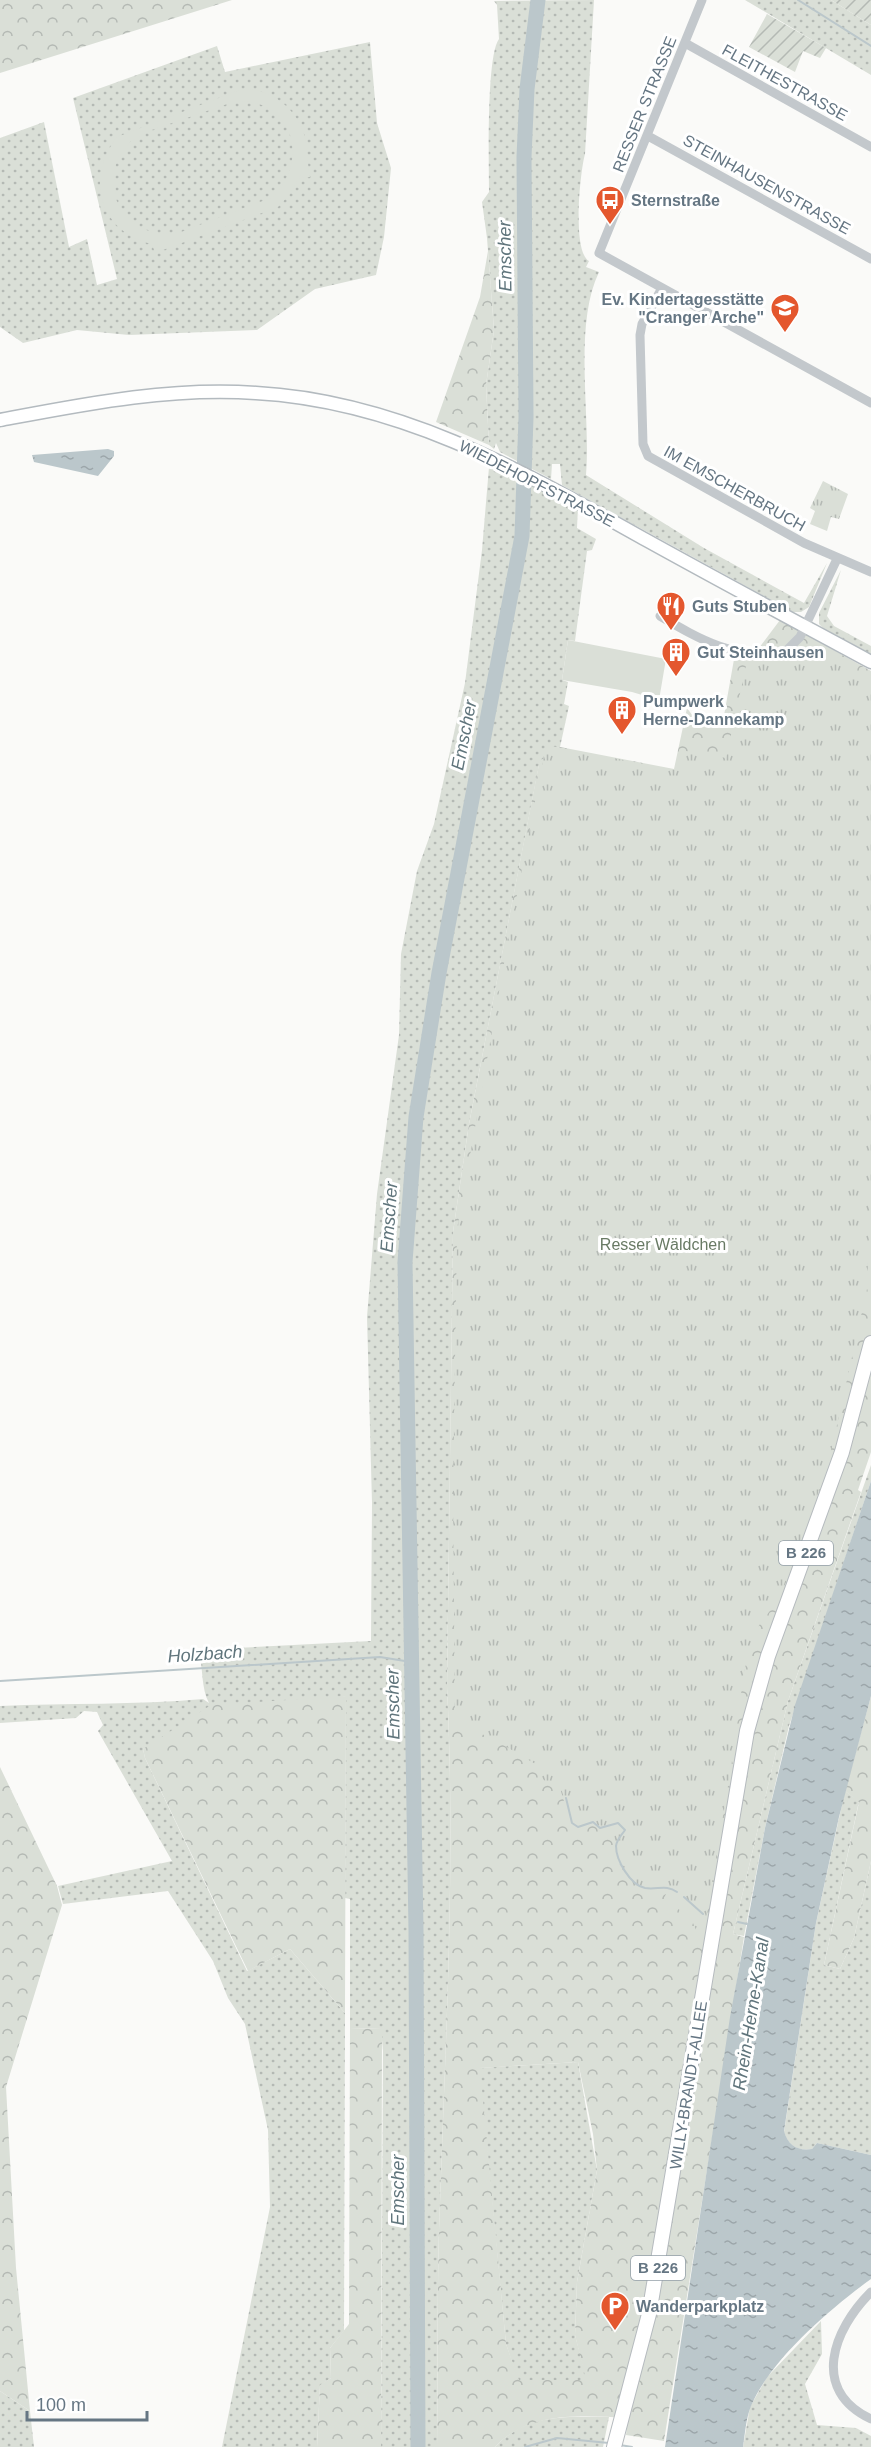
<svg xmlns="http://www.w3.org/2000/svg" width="871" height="2447" viewBox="0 0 871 2447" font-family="Arial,sans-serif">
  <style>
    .grass { fill: url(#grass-dots) }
    .forest { fill: url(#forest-crowns); fill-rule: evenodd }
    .park { fill: url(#park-tufts) }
    .garden { fill: url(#garden-furrows) }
    .pitch { fill: #dadfd7; fill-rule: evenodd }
    .water { fill: url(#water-ripples) }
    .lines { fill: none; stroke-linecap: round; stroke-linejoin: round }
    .stream { stroke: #bbc7cb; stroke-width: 2 }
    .river { stroke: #bbc7cb; stroke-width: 15 }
    .secondary-casing { stroke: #b3babf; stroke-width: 15 }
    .primary-casing { stroke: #b5babe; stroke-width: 16 }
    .minor { stroke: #c3c8cc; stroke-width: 9 }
    .secondary { stroke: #fff; stroke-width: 12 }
    .primary { stroke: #fff; stroke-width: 14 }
    .labels { text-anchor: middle; stroke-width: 6; stroke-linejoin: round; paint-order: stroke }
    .shield { fill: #fff; stroke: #939fa8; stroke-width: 1.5 }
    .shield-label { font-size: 15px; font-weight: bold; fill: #657683 }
    .street-label { font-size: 16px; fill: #657683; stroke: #fff }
    .poi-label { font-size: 16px; font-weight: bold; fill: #657683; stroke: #fff; text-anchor: start }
    .park-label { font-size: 16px; fill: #687a64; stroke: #fff }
    .water-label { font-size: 18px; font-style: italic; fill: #60757c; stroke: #fff }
  </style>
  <defs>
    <pattern id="grass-dots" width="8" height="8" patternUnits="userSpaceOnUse" patternTransform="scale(1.5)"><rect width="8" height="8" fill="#dadfd7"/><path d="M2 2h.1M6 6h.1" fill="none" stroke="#b4b9b4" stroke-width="1.8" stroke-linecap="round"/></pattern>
    <pattern id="forest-crowns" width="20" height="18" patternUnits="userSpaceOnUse" patternTransform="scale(1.5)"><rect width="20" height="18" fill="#dadfd7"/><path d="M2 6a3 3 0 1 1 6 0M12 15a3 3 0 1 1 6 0" fill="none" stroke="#b4b9b4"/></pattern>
    <pattern id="park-tufts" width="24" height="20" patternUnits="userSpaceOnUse" patternTransform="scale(1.5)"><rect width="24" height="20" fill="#dadfd7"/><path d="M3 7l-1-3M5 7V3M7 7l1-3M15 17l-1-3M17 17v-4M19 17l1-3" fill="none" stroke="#b4b9b4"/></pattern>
    <pattern id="garden-furrows" width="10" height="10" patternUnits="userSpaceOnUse" patternTransform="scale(1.5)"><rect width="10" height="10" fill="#dadfd7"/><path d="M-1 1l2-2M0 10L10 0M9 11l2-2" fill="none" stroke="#b4b9b4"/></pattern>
    <pattern id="water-ripples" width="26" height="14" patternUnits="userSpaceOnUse" patternTransform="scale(1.5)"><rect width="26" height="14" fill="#bbc7cb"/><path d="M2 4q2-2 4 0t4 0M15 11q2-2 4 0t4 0" fill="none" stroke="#9ca6aa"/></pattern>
  </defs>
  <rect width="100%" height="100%" fill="#fafaf8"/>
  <!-- grass -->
  <path class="grass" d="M594 0 585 154C580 172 572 252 589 261L586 267 599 272C573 326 591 415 586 475L704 548 804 603 827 563 809 607 801 612H793L569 489 562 485 560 464H552L551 479 500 452 496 443 494 449 489 445 486 385 494 330 487 238 482 202 489 192C489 166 486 56 499 39L497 5 494 1Z
    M745 0H831L871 25V75Z
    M370 42 377 123 391 168 384 237 376 275 315 289 257 330 129 335 77 330 23 343 0 327V138L44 122 69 247 87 239 97 285 117 279 73 98 217 46 225 72Z
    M489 467 509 474 578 507 577 528 596 539 592 550 587 551 575 641 568 640 562 680 568 682 564 704 569 706 560 747 549 750 539 765 469 1124 453 1232 447 1687C456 1868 445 2049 439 2230 437 2302 438 2375 437 2447H381L383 2051 381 2029 350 2028V1899L345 1898 346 1696 143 1749 145 1758 247 1971 290 1949 345 2013 344 2331 330 2348 331 2378 320 2386 317 2447H222L270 2207 268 2130 245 2024 228 1998 213 1961 168 1891 63 1904 58 1886 172 1861 98 1731 103 1725 97 1712 84 1711 76 1718 0 1723V1706C68 1703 135 1705 203 1699L209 1703C201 1689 203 1667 199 1650L371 1641 372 1503 367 1317 377 1194 399 1035 401 954 417 871 434 824 465 683 482 550Z
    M841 570 827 616 834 626 871 646V654L824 629 819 624V613Z
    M871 1465V1481L789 1726 765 1828 744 1936 733 1934 788 1701Z
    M845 1791 859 1801 824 1965 840 1969 854 1938 871 1861V2155L817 2143 812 2149C798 2151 788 2146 784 2132L816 1923Z
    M578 2062 597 2170 577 2282 575 2335 587 2380H518L506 2344 479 2068Z
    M821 2321 822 2354 805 2384 817 2425 856 2428 871 2436V2447H743L750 2407 767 2377Z
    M0 2391 30 2411 34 2447H0Z
    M609 2417 603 2447H495C527 2413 567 2417 609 2417Z"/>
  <!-- forest -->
  <path class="forest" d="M0 0H232L0 73Z
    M488 251 494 330 486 385 489 445 436 422 480 297Z
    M780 620 871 671V1452L858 1490 861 1492 788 1701 733 1934 744 1937 664 2441 626 2435 628 2418C582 2415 529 2411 495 2447H437C438 2375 437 2302 439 2230 445 2049 456 1868 447 1687L453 1232 469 1124 539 764 549 750 560 747 674 769 687 708 698 723 722 727 736 648H759ZM578 2062 593 2134 597 2170 577 2282 575 2335 586 2380H519L506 2344 480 2068Z
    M346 1696 345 2013 290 1949 248 1971 145 1758 143 1749 211 1705Z
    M871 1696V1861L854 1938 840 1969 824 1965 859 1802 845 1791Z
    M0 1767 57 1886 62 1905 6 2087 16 2268 30 2411 0 2391Z
    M350 2028 382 2029 381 2447H317L320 2385 331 2378 330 2348 349 2324Z"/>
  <!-- park -->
  <path class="park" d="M823 481 848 494 839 519 831 517 827 531 810 524 815 511 810 508Z
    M809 650 871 682V1179L867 1289 831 1452 799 1553 778 1600 754 1632 744 1672 731 1768 704 1930 697 1932 693 1923 665 1896 667 1892 649 1889 636 1891C620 1865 612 1859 615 1827L573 1825 569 1818 560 1788C546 1785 540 1779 537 1765L490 1737 455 1725 453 1494 457 1229 508 941 546 745 675 770 680 750 726 758 746 666 753 656 788 658Z"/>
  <!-- garden -->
  <path class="garden" d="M831 0H871V25Z
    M767 14 826 48 820 58 803 51 795 72 749 47Z"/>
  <!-- pitch -->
  <path class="pitch" d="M242 89C270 88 296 108 304 134 308 148 307 163 310 177L304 178 301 175 289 195 278 207 155 253 152 244C99 232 85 178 117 137ZM236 101C293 99 310 159 273 197L181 232 165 234 151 232 138 226 122 212 116 199 114 171 118 158 131 141 146 132Z
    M568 640 666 659 659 700 632 692 562 680Z"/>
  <!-- water -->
  <path class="water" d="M108 449 114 451V456L98 476 34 462 32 455Z
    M871 1481V1696L839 1817 816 1923 784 2131C788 2146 798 2151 812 2149L817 2143 871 2155V2279C831 2308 770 2360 751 2406 746 2418 745 2434 743 2447H665L730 2017 765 1828 795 1705Z"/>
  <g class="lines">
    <!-- stream -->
    <path class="stream" d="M798 0 871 46
      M0 1681 380 1657 411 1662
      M566 1798 572 1823 578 1827 593 1822 600 1828 618 1823 625 1830C621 1836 617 1839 616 1846 616 1860 630 1885 645 1888 658 1890 666 1884 677 1892
      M684 1897 703 1914
      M738 1922 747 1924
      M620 2445 632 2447
      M525 2447 557 2438 609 2443"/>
    <!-- river -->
    <path class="river" d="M418 2447 416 1930 405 1262 416 1117 439 973 522 536 526 417 524 157 527 89 538 0"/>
    <!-- secondary casing -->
    <g class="secondary-casing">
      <path id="secondary" d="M0 420C85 404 169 387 256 393 401 401 524 472 648 541 722 582 797 622 871 662"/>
    </g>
    <!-- primary casing -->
    <g class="primary-casing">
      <path id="primary" d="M614 2447 649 2314 747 1731 768 1656 842 1452 871 1343"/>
    </g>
    <!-- minor -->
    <path class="minor" d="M702 0 599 253 871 403
      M685 43 871 147
      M648 136 871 259
      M662 288 642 324 640 335 643 444 648 456 804 543 871 572
      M660 616C699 639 738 662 786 651L800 637 837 559
      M871 2292C833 2330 810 2390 871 2419"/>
    <!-- secondary -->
    <use href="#secondary" class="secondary"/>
    <!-- primary -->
    <use href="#primary" class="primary"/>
  </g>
  <!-- icons -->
  <defs>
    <g id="bus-pin" transform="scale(1.5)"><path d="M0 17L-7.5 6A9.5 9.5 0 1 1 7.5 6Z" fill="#e4572e" stroke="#fff"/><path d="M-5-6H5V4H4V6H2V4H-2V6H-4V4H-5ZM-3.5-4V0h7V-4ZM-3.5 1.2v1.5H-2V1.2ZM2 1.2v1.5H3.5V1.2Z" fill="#fff"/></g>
    <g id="school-pin" transform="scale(1.5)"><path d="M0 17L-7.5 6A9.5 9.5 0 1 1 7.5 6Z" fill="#e4572e" stroke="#fff"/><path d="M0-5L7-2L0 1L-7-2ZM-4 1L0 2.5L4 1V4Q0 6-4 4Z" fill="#fff"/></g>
    <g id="restaurant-pin" transform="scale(1.5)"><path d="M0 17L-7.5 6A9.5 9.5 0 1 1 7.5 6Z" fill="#e4572e" stroke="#fff"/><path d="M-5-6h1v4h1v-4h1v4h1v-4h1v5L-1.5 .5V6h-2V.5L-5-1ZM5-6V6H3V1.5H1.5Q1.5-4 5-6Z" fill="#fff"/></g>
    <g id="building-pin" transform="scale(1.5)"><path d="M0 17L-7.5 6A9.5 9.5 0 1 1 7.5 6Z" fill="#e4572e" stroke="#fff"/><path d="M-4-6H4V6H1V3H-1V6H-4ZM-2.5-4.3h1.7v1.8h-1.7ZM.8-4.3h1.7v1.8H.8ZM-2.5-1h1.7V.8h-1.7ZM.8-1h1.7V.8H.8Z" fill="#fff"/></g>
    <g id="parking-pin" transform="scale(1.5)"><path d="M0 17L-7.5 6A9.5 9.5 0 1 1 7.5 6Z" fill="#e4572e" stroke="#fff"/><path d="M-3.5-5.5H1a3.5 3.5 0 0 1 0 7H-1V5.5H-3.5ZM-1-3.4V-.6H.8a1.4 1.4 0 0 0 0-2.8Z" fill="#fff"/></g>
  </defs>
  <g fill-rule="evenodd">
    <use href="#bus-pin" x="610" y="200"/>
    <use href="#school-pin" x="785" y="308"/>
    <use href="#restaurant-pin" x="671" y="606"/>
    <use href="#building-pin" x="676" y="652"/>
    <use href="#building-pin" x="622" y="710"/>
    <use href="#parking-pin" x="615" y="2306"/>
  </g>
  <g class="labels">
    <!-- shield labels -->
    <g class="shield">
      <rect x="779" y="1541" width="54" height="24" rx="4.5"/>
      <rect x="631" y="2256" width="54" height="24" rx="4.5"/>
    </g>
    <g class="shield-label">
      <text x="806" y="1558">B 226</text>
      <text x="658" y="2273">B 226</text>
    </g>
    <!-- street labels -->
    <g class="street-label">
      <text transform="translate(785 82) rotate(29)" y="6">FLEITHESTRASSE</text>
      <text transform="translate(644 104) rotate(-68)" y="6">RESSER STRASSE</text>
      <text transform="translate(767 184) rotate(29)" y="6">STEINHAUSENSTRASSE</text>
      <text transform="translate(537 483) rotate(27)" y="6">WIEDEHOPFSTRASSE</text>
      <text transform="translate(735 488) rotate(29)" y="6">IM EMSCHERBRUCH</text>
      <text transform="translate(688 2085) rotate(-81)" y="6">WILLY-BRANDT-ALLEE</text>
    </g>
    <!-- poi labels -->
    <g class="poi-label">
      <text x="631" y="206">Sternstraße</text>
      <text x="764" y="305" text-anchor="end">Ev. Kindertagesstätte<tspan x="764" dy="18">"Cranger Arche"</tspan></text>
      <text x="692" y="612">Guts Stuben</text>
      <text x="697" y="658">Gut Steinhausen</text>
      <text x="643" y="707">Pumpwerk<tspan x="643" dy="18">Herne-Dannekamp</tspan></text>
      <text x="636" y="2312">Wanderparkplatz</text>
    </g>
    <!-- park labels -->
    <g class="park-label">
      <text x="663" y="1250">Resser Wäldchen</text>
    </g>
    <!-- water labels -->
    <g class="water-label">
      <text transform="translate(505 256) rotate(-91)" y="6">Emscher</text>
      <text transform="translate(464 735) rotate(-79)" y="6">Emscher</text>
      <text transform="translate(389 1217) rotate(-86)" y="6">Emscher</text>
      <text transform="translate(205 1654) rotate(-4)" y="6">Holzbach</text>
      <text transform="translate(393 1704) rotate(-91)" y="6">Emscher</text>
      <text transform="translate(751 2014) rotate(-81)" y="6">Rhein-Herne-Kanal</text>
      <text transform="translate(398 2190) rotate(-90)" y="6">Emscher</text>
    </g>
  </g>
  <!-- scale -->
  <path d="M27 2411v9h120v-9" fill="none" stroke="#657683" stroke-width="3"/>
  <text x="36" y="2411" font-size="18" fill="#657683" stroke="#ffffff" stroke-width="4.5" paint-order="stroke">100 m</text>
</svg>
